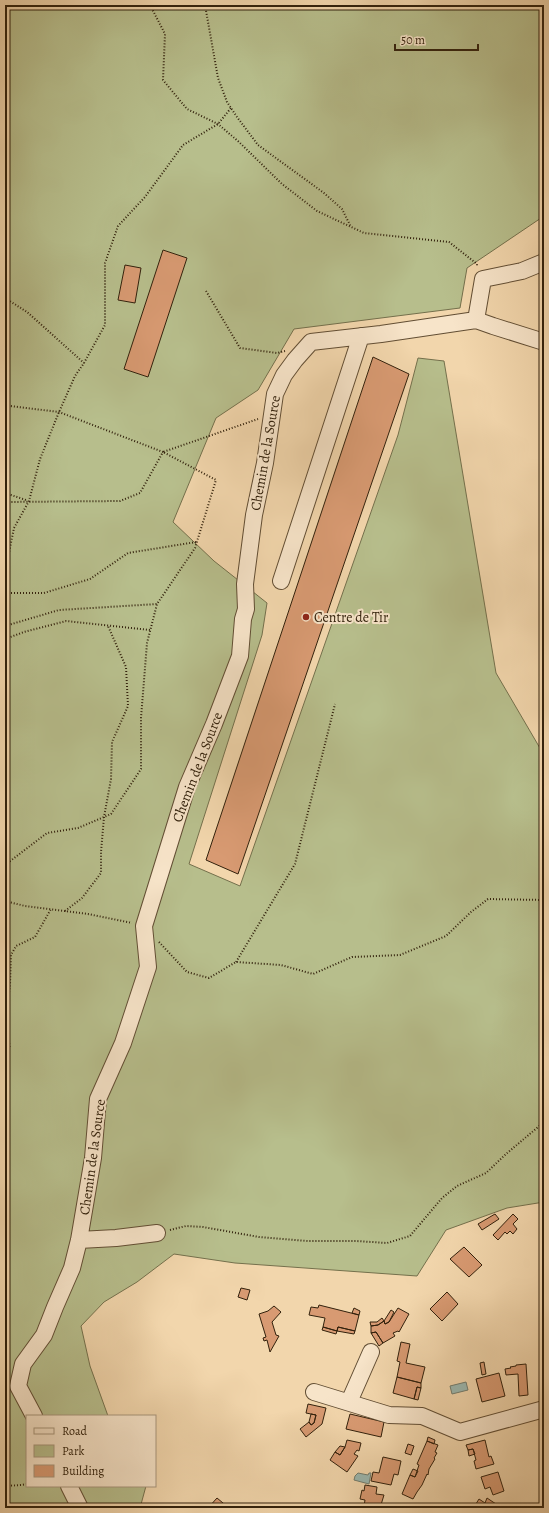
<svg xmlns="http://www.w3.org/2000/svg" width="549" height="1513" viewBox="0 0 549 1513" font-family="Alegreya,serif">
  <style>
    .green { fill: #b7be8c; stroke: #74704c }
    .water { fill: #9cb8b0; stroke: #727c6e }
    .building { fill: #d89a72; stroke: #32210c }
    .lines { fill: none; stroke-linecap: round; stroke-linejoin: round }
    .minor-casing { stroke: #624e34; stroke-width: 18 }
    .path { stroke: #32210c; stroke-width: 2; stroke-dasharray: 1 2; stroke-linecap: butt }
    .minor { stroke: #f7e4c9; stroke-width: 16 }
    .poi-dot { fill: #8f2418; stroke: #f7e4c9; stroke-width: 1.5 }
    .labels { text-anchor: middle; stroke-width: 4; stroke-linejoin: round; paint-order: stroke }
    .street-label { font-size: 14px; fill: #32210c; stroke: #f7e4c9 }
    .poi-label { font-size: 14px; fill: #32210c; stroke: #f7e4c9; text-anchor: start }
  </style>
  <rect width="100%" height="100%" fill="#f2d6ac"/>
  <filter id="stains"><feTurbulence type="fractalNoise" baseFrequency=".005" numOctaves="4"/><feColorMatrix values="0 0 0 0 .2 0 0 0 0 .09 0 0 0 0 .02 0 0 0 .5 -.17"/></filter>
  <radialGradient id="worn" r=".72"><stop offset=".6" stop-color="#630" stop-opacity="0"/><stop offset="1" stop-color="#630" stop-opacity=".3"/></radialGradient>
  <!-- green -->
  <path class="green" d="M5 5H544V216L467 268 460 308 294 329 258 390 216 418 173 522 214 561 267 603 262 635 189 864 240 886 398 435 418 358 444 361 496 673 544 755V1202L507 1208 446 1230 417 1276 235 1263 174 1254 137 1282 104 1302 81 1326 90 1366 108 1416H27V1486H146L140 1508H5Z"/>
  <!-- water -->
  <path class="water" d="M466 1382 468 1390 452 1394 450 1386Z
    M358 1473 368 1475 369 1473H371L369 1484 354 1480 355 1476Z"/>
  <!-- building -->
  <path class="building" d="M163 250 187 258 148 377 124 369Z
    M125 265 141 268 135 303 118 300Z
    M373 357 409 374 238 874 206 860Z
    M495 1214 499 1219 482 1230 478 1224Z
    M513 1214 518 1219 513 1224 517 1229 513 1234 510 1231 507 1234 505 1232 498 1240 493 1235Z
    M464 1247 482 1265 469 1277 450 1259Z
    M241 1288 250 1290 247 1300 238 1297Z
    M447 1292 458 1304 442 1321 430 1309Z
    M319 1305 359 1315 355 1331 338 1327 337 1331 323 1327 325 1318 309 1315 311 1307 318 1308Z
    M274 1306 281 1312 272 1322 276 1335 279 1336 270 1352 267 1340 264 1341 263 1338 266 1337 259 1314 268 1311Z
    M354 1308 360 1311 359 1315 352 1313Z
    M398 1308 409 1314 399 1332 398 1331 393 1333 395 1336 383 1343 376 1332 371 1333V1326L378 1325 384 1321 385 1324 389 1322Z
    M391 1310 394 1312 389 1322 385 1324 384 1321Z
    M382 1318 384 1321 378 1325 371 1326 370 1322H377Z
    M323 1327 337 1331 336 1334 322 1330Z
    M338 1327 355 1331 354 1334 337 1331Z
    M376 1332 383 1343 379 1346 371 1333Z
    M401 1342 410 1344 406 1363 425 1367 421 1383 397 1377 400 1362 397 1361Z
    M484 1362 486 1374 482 1375 480 1363Z
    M526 1364 528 1395 519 1396 518 1374 506 1375 505 1369 511 1368 510 1367 516 1366V1365Z
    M499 1373 505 1396 482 1402 476 1379Z
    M397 1377 421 1383V1388L417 1387 414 1399 393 1393Z
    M417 1387 421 1388 418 1400 414 1399Z
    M308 1404 326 1408 322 1424 306 1437 300 1429 309 1422 311 1425 314 1423 316 1415 306 1413Z
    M311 1414 316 1415 314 1423 311 1425 309 1422Z
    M350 1414 384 1422 381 1437 346 1429Z
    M428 1437 435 1440 434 1444 427 1441Z
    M347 1440 361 1443 359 1451 357 1450 354 1454 358 1456 347 1472 330 1460 335 1452 340 1455 345 1447Z
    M485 1440 489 1457 491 1456 494 1464 476 1469 474 1461 476 1460 473 1449 468 1450 466 1445Z
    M427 1441 438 1445 435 1452 437 1453 434 1458 435 1459 429 1469 428 1475 427 1474 422 1485 417 1492 413 1499 402 1494 410 1475 415 1477 419 1465 417 1464Z
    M408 1444 414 1446 411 1455 405 1453Z
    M340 1446 345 1447 340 1455 335 1452Z
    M473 1449 475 1454 469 1456 468 1450Z
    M383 1457 401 1461 398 1475 394 1474 391 1485 371 1481 373 1472 379 1473Z
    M413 1469 418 1471 415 1477 410 1475Z
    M498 1472 504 1491 493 1495 490 1487 485 1489 481 1477Z
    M365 1485 377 1487 376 1494 384 1495 380 1508H358L359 1505 364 1506 365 1500 360 1499 362 1490 364 1491Z
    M217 1498 229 1508H208Z
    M487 1498 499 1506 498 1508H493L485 1503Z
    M479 1499 485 1503 493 1508 474 1507Z"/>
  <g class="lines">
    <!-- minor casing -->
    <g class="minor-casing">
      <path id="minor" d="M476 320 483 279 522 271 544 262
        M281 581 361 336
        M79 1240 116 1238 157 1233
        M314 1392 389 1415 422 1416 460 1432 544 1409
        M349 1402 371 1352
        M34 1416 18 1386 23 1364 44 1335 55 1307 72 1268 79 1240 93 1158 98 1099 123 1043 148 967 144 926 187 787 214 724 240 656 243 619 246 609 245 584 254 515 265 463 275 394 284 375 295 360 311 342 381 334 476 320 493 326 544 342
        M69 1486 80 1508"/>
    </g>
    <!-- path -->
    <path class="path" d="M150 5 165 34 163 80 187 109 218 124 239 142 282 184 317 211 364 233 449 242 477 264V267
      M205 5 218 78 227 102 237 117 258 145 324 193 342 209 351 227
      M206 291 240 348 277 353 285 351
      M5 298 27 312 84 363
      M5 407 10 406 59 412 163 452 140 493 120 501 5 502
      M5 493 26 500
      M5 572 14 528 29 501 40 459 59 412 75 376 84 363 105 325V263L118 226 145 197 183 145 218 124 231 108
      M5 593H44L90 579 128 553 196 542
      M5 626 59 610 157 604 195 548 216 480 163 452 258 419
      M5 639 24 632 66 621 150 630
      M5 865 47 833 78 828 111 814 141 769V718L147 643 157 604
      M5 901 25 906 88 914 132 923
      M65 911 82 898 101 873V852L104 817 111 779 112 742 128 706 126 667 108 626
      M159 942 187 972 209 978 236 962 281 965 313 974 352 957 400 955 446 936 471 912 488 899 544 900
      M236 962 295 864 335 704
      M5 1028 10 984 11 955 16 946 35 937 51 909
      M5 1035 10 1045 5 1057
      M170 1230 186 1226 203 1227 259 1237 308 1241H356L387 1243 410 1236 442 1198 457 1186 486 1173 506 1154 544 1122
      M5 1486 21 1485 27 1484"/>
    <!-- minor -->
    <use href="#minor" class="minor"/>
  </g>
  <!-- markers -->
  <circle class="poi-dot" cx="306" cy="617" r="4"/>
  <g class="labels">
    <!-- street labels -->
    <g class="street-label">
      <text transform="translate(265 453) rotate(-80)" y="5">Chemin de la Source</text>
      <text transform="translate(197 767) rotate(-69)" y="5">Chemin de la Source</text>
      <text transform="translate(92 1157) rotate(-82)" y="5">Chemin de la Source</text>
    </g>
    <!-- poi labels -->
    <g class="poi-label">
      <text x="314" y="622">Centre de Tir</text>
    </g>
  </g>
  <!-- margin -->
  <rect width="549" height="1513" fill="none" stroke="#f2d6ac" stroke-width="20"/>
  <rect x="6" y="6" width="537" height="1501" fill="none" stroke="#32210c" stroke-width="2"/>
  <rect x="10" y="10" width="529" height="1493" fill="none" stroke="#32210c"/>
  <!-- legend -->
  <rect x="26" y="1415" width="130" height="72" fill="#f7e4c9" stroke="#a8967d"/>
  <rect x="34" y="1428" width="20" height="6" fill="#f7e4c9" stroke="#a8967d"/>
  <text x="62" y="1435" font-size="12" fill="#32210c">Road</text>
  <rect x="34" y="1445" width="20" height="12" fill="#b7be8c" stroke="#a8967d"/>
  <text x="62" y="1455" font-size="12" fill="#32210c">Park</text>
  <rect x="34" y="1465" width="20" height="12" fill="#d89a72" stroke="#a8967d"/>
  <text x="62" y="1475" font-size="12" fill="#32210c">Building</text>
  <!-- scale -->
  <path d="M395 44v6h83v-6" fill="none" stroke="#32210c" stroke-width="2"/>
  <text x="401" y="44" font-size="12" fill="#32210c" stroke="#f7e4c9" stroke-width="3" paint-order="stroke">50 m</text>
  <rect width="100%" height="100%" filter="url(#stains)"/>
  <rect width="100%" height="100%" fill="url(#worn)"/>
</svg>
